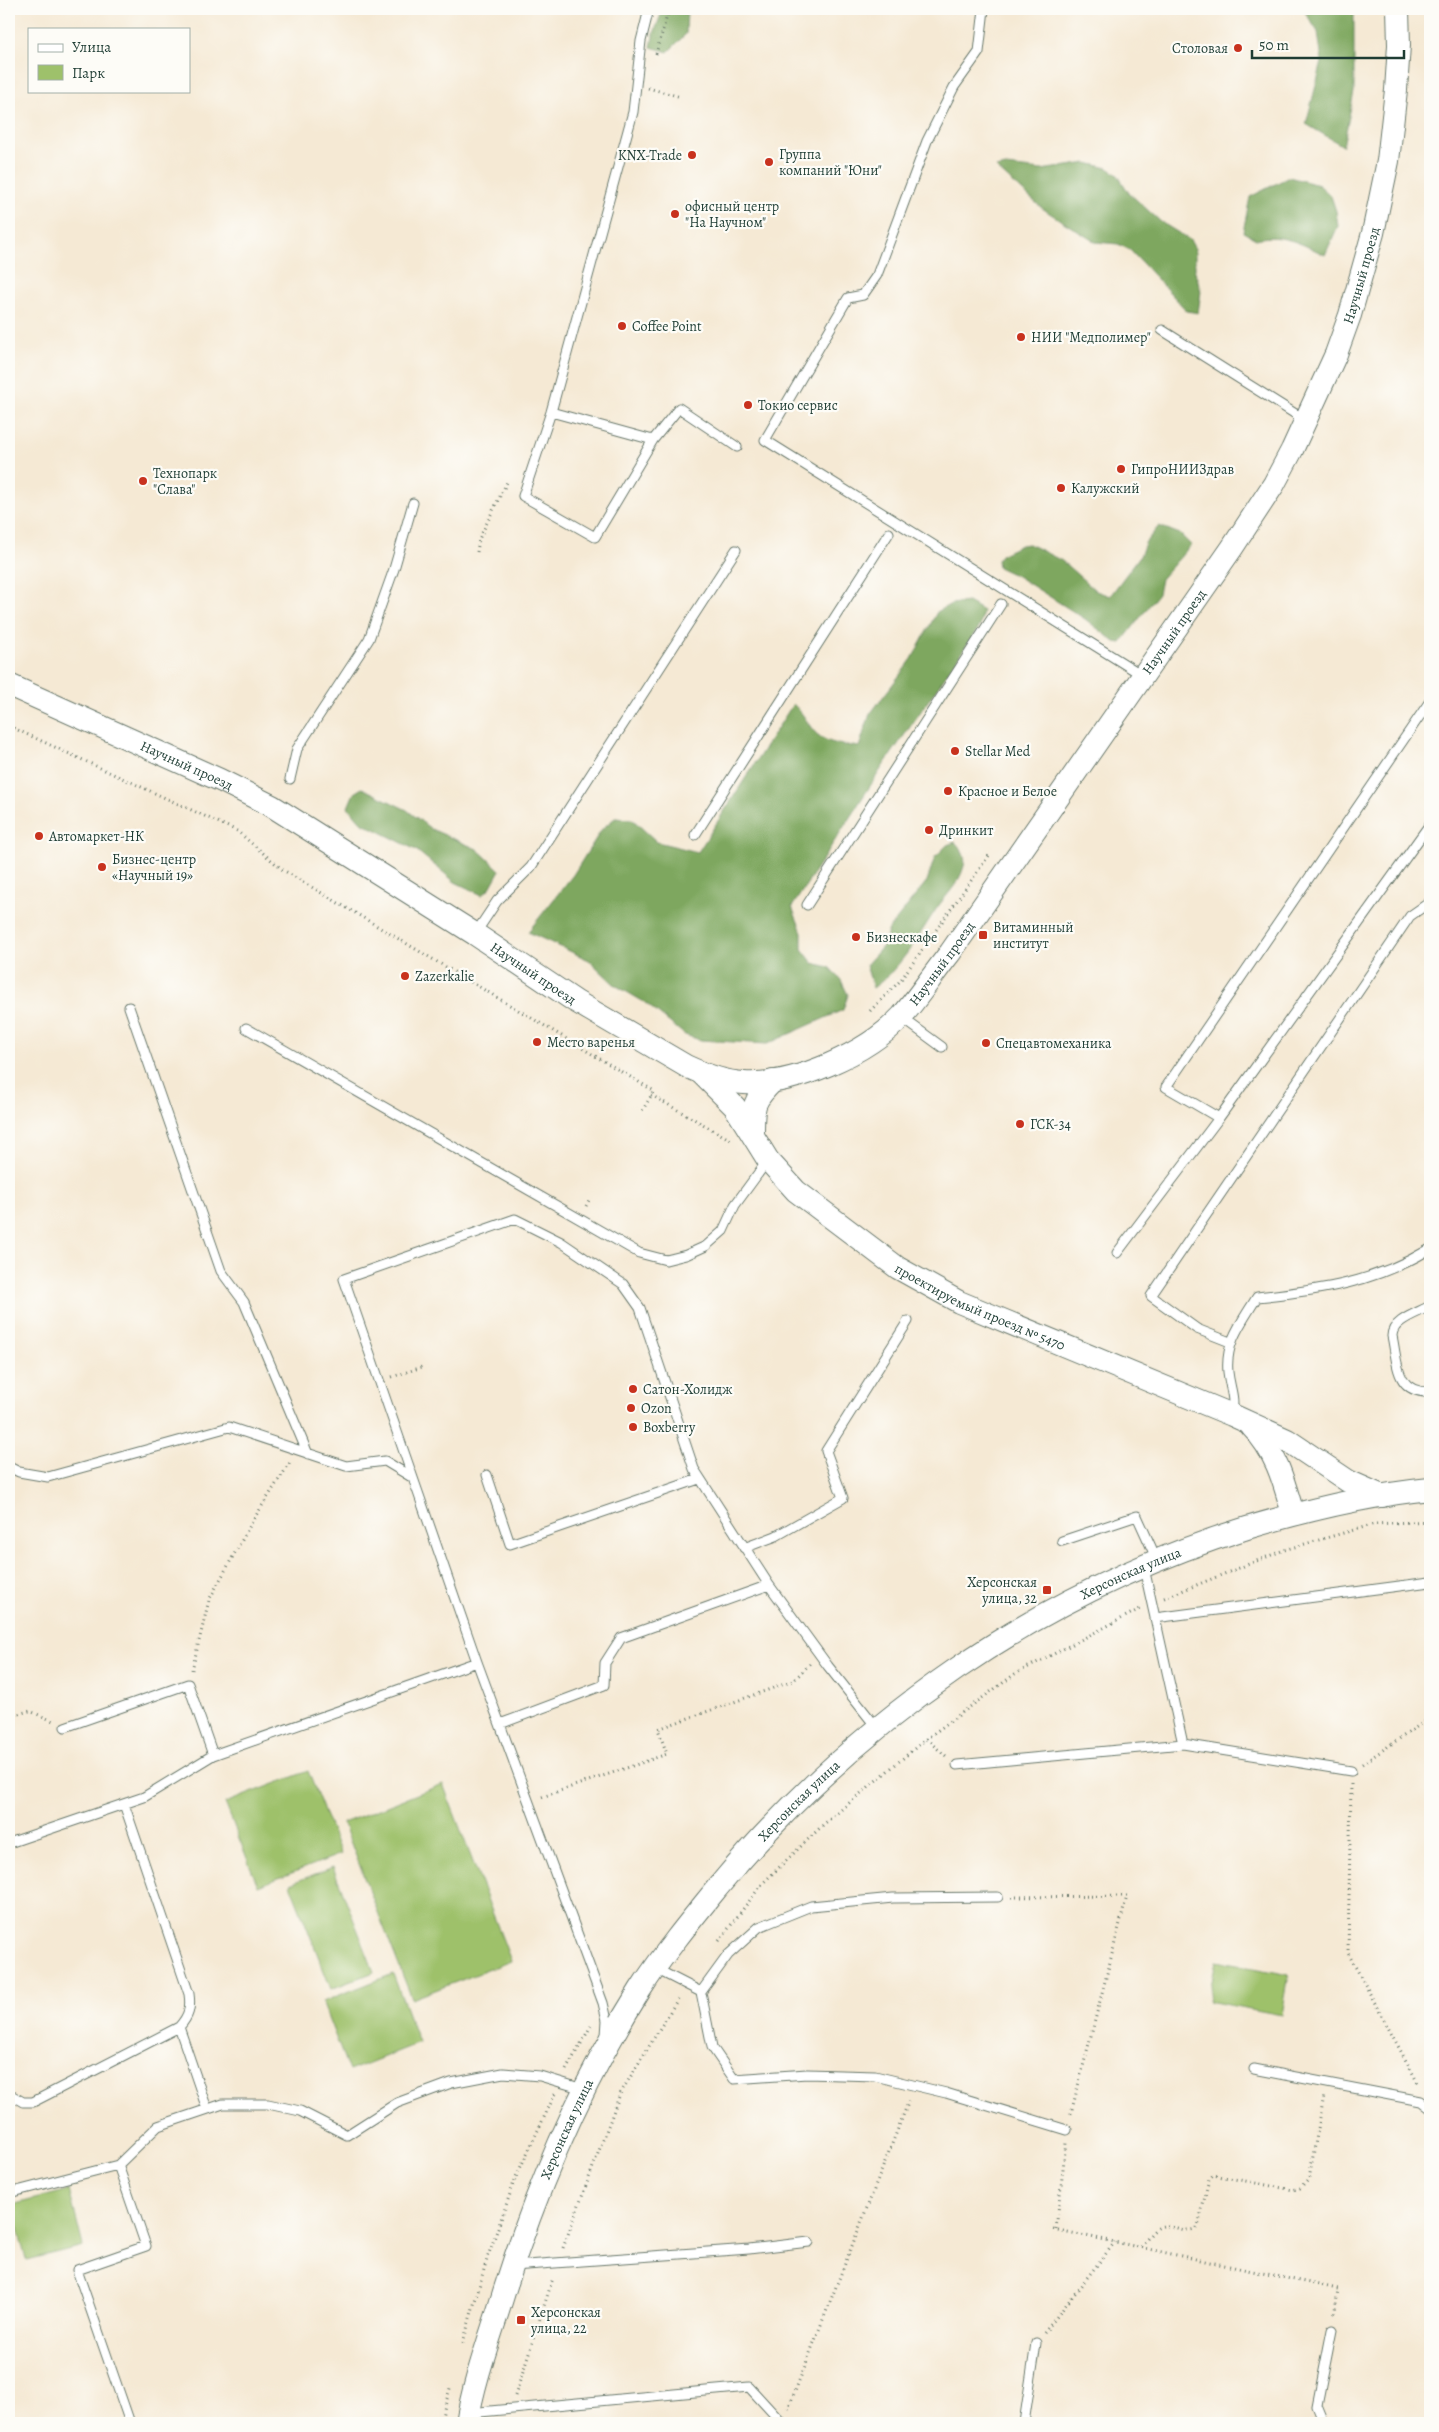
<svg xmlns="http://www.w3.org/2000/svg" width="1439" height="2432" viewBox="0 0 1439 2432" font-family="Alegreya,serif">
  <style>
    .green { fill: #9ec16b; stroke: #5e7f50 }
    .forest { fill: #7ea75f; stroke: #4e724a }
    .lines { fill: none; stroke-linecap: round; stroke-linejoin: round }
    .service-casing { stroke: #6a796c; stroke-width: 11 }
    .tertiary-casing { stroke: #6a796c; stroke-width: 24 }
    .path { stroke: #6a796c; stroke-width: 3; stroke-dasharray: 1 4; stroke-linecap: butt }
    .service { stroke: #fff; stroke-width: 9 }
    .tertiary { stroke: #fff; stroke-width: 22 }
    .poi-dot { fill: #c8321e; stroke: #fdfcf7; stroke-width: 2 }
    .labels { text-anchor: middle; stroke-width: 4.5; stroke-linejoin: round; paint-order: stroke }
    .poi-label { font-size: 14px; fill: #1f3d34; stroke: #fdfcf7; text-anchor: start }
    .street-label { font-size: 14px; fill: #1f3d34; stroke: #fdfcf7 }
  </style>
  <rect width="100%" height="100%" fill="#fdfcf7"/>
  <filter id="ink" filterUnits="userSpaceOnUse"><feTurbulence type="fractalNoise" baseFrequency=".02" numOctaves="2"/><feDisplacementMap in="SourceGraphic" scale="10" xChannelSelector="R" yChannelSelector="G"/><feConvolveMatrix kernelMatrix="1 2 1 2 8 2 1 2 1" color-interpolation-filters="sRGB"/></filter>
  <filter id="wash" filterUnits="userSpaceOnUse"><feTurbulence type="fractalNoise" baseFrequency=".0096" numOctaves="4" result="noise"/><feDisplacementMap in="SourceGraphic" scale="20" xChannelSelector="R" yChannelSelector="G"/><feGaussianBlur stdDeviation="1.12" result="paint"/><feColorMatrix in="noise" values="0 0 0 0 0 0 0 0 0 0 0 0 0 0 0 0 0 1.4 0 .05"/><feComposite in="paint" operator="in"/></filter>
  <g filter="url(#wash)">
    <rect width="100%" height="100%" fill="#f5e9d4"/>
    <!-- green -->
    <path class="green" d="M308 1771 341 1854 258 1886 225 1803Z
      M443 1784 511 1961 412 1999 343 1823Z
      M333 1867 374 1972 331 1989 290 1884Z
      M1216 1961 1289 1975 1282 2015 1208 2001Z
      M393 1974 419 2043 349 2071 322 2002Z
      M69 2190 83 2246 26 2260 12 2205Z"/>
    <!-- forest -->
    <path class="forest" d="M663 9H687L686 34 668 52 651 47 653 36Z
      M1303 9H1354V92L1343 146 1306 124 1322 62 1318 32Z
      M1087 163 1108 168 1117 174 1129 193 1161 222 1190 240 1195 249V272L1201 291 1198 313 1187 311 1130 250 1118 244 1095 242 1043 209 996 168 1006 166 1041 170Z
      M1289 177 1319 185 1331 196 1336 211 1338 226 1325 255C1303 244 1281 233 1256 239L1243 232 1250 197Z
      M1159 526 1180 534 1191 545 1161 579 1158 594 1121 643 1115 642 1085 619 1017 576 998 567 997 560 1002 554 1021 545 1029 544 1062 561 1096 591 1110 596 1140 556 1145 543Z
      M968 602 983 611 980 626 883 766 792 907 802 932V949L813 963 829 967 841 980 848 995 843 1010 767 1044 700 1040 685 1035 644 1002 615 985 589 960 528 932 573 875 602 829 615 818 632 819 657 842 698 852 793 704C801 711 804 717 810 726 822 744 839 744 859 747L870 714 912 659 937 612 951 604Z
      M362 788 407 810 431 829 477 849 500 870 490 888 482 895 455 882 416 850 361 822 348 807 354 793Z
      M955 842C961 848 967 858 964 866 959 886 943 897 933 914 916 940 899 970 873 988L866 965 883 946 889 929 927 881 935 857 947 845Z"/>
  </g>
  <g filter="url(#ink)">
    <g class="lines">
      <!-- service casing -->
      <g class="service-casing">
        <path id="service" d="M649 9 641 41 633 112 551 412 523 496 595 537 653 440
          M984 9 979 52 954 87 927 141 877 275 863 295 848 298 765 440 1142 675
          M1162 330 1305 420
          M551 412 653 440 679 408 737 447
          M290 779 297 749 369 639 394 569 413 503
          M695 835 889 533
          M807 905 1001 604
          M475 934 497 901 531 867 736 550
          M129 1007 221 1271 244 1302 308 1454
          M901 1017 942 1047
          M246 1028 639 1253 666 1260 686 1255 706 1246 723 1231 735 1205 768 1160
          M1219 1118 1166 1087 1430 701
          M1117 1253 1219 1118 1430 824
          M1430 1306C1418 1313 1392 1320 1392 1336 1398 1363 1395 1393 1430 1392
          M1230 1342 1197 1329 1151 1296 1410 916 1430 902
          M1232 1414C1235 1395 1230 1390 1228 1372 1225 1342 1242 1322 1257 1297 1322 1290 1374 1283 1430 1249
          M9 1467 19 1472 48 1477 229 1427 346 1466 385 1461 413 1478 477 1662 603 2003 607 2020 606 2036
          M487 1475 510 1544 699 1479
          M413 1478 344 1279 515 1219 561 1242 623 1284 640 1308 694 1469 769 1585
          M1062 1541 1137 1516 1157 1560
          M744 1548 776 1536 843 1498 826 1451 908 1321
          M1144 1568 1183 1744 1351 1771
          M1155 1618 1430 1582
          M500 1724 604 1685 605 1663 621 1638 769 1585 828 1666 877 1728
          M65 1727 188 1684 213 1755 477 1662
          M957 1765 1183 1744
          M9 1843 144 1797 213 1755
          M656 1969 701 1992 712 2047 734 2079 807 2074 875 2076 946 2093 1067 2130
          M701 1992 728 1955 759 1927 811 1906 893 1898 998 1897
          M179 2027 207 2109
          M1254 2069 1421 2101 1430 2108
          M9 2094 23 2102H33L179 2027C189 2016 191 2008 189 1994L124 1804
          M9 2193 118 2165
          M513 2266 749 2249 809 2242
          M469 2413 749 2387 782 2423
          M130 2423 77 2270 146 2246 118 2165 158 2126 223 2104H268L300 2111 347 2135 397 2103 451 2083 503 2073 540 2076 583 2089
          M1024 2423 1036 2343
          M1324 2423 1317 2406 1332 2330"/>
      </g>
      <!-- tertiary casing -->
      <g class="tertiary-casing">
        <g id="tertiary">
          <path id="s1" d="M9 685 220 780 272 806 475 934 575 1001 686 1066C703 1074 725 1082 744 1083 794 1086 868 1053 902 1016 919 996 934 973 950 953L1232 548 1274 484 1292 450 1336 354 1350 315 1373 233 1388 161 1396 90 1399 45 1398 9"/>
          <path id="s2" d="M701 1073 735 1107 768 1160 796 1191 898 1268 959 1302 1232 1415 1287 1440 1348 1481 1382 1496"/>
          <path d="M753 1133C753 1105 753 1101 773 1081"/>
          <path d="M1252 1427C1276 1451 1284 1482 1293 1514"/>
          <path id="s3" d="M467 2423C474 2379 491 2335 504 2292 537 2186 581 2084 640 1990 663 1954 691 1920 718 1887 858 1719 1038 1593 1247 1528 1307 1510 1368 1495 1430 1489"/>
        </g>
      </g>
      <!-- path -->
      <path class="path" d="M656 54 669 9
        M648 88 681 97
        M477 552 479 539 507 482
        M9 726 237 831 283 870 654 1091 642 1111
        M870 1011 900 981 990 854
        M651 1095 731 1140
        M586 1206 590 1198
        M392 1377 422 1367
        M1164 1598 1284 1550 1375 1524 1430 1521
        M192 1670 209 1600 253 1520 291 1461
        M9 1716 30 1711 53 1721
        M926 1739 946 1756
        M1362 1764 1430 1718
        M1351 1784 1348 1953 1419 2085
        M542 1797 667 1754 658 1729 793 1681 810 1664
        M1011 1897 1127 1896 1070 2117
        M719 1941 762 1884 824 1824 926 1739 1015 1674 1140 1609
        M566 2070 591 2026
        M1053 2229 1338 2289 1334 2317
        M1056 2229 1066 2143
        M1141 2247C1146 2241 1152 2230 1160 2227 1172 2222 1186 2236 1198 2227L1209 2179 1213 2175 1293 2190 1300 2188 1309 2178 1324 2096
        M563 2248 620 2094 679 1997
        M1044 2333 1115 2242
        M463 2343 487 2259 516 2177 555 2094
        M515 2396 553 2278
        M788 2409 910 2098
        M440 2423 451 2385"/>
      <!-- service -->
      <use href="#service" class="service"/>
      <!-- tertiary -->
      <use href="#tertiary" class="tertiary"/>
    </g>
  </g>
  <!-- markers -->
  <g class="poi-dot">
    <circle cx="1238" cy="48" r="5"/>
    <circle cx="692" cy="155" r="5"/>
    <circle cx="769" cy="162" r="5"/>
    <circle cx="675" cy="214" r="5"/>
    <circle cx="622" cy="326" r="5"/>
    <circle cx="1021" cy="337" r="5"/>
    <circle cx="748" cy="405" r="5"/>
    <circle cx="1121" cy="469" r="5"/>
    <circle cx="143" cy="481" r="5"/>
    <circle cx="1061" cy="488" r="5"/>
    <circle cx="955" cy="751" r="5"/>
    <circle cx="948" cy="791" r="5"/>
    <circle cx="929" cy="830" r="5"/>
    <circle cx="39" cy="836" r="5"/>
    <circle cx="102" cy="867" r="5"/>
    <rect x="978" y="930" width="10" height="10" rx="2.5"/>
    <circle cx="856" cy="937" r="5"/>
    <circle cx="405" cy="976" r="5"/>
    <circle cx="537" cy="1042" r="5"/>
    <circle cx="986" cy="1043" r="5"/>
    <circle cx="1020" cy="1124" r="5"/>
    <circle cx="633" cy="1389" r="5"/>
    <circle cx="631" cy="1408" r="5"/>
    <circle cx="633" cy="1427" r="5"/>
    <rect x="1042" y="1585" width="10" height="10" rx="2.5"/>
    <rect x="516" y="2315" width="10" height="10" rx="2.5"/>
  </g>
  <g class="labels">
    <!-- poi labels -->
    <g class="poi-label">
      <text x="1228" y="53" text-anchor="end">Столовая</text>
      <text x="779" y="159">Группа<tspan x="779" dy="16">компаний "Юни"</tspan></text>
      <text x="682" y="160" text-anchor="end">KNX-Trade</text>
      <text x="685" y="211">офисный центр<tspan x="685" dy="16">"На Научном"</tspan></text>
      <text x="632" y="331">Coffee Point</text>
      <text x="1031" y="342">НИИ "Медполимер"</text>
      <text x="758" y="410">Токио сервис</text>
      <text x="1131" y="474">ГипроНИИЗдрав</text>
      <text x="153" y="478">Технопарк<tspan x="153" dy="16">"Слава"</tspan></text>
      <text x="1071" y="493">Калужский</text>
      <text x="965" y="756">Stellar Med</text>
      <text x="958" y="796">Красное и Белое</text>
      <text x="939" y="835">Дринкит</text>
      <text x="49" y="841">Автомаркет-НК</text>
      <text x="112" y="864">Бизнес-центр<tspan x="112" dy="16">«Научный 19»</tspan></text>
      <text x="993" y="932">Витаминный<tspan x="993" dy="16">институт</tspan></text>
      <text x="866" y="942">Бизнескафе</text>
      <text x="415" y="981">Zazerkalie</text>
      <text x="547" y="1047">Место варенья</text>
      <text x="996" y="1048">Спецавтомеханика</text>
      <text x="1030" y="1129">ГСК-34</text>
      <text x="643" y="1394">Сатон-Холидж</text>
      <text x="641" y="1413">Ozon</text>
      <text x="643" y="1432">Boxberry</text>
      <text x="1037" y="1587" text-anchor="end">Херсонская<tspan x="1037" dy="16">улица, 32</tspan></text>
      <text x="531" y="2317">Херсонская<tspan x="531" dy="16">улица, 22</tspan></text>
    </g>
    <!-- street labels -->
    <g class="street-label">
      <text dy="5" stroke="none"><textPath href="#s1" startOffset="1891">Научный проезд</textPath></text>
      <text dy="5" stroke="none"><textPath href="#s1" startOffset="1486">Научный проезд</textPath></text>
      <text dy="5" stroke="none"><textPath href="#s1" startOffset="195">Научный проезд</textPath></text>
      <text dy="5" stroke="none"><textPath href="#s1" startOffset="1081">Научный проезд</textPath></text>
      <text dy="5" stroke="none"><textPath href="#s1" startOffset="600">Научный проезд</textPath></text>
      <text dy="5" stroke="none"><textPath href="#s2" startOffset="371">проектируемый проезд № 5470</textPath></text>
      <text dy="5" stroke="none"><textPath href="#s3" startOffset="1121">Херсонская улица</textPath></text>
      <text dy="5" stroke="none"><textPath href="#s3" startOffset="716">Херсонская улица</textPath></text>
      <text dy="5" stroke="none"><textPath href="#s3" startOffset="311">Херсонская улица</textPath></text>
    </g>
  </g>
  <!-- margin -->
  <rect width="1439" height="2432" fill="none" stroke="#fdfcf7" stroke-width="30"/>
  <!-- legend -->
  <rect x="28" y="28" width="162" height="65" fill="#fdfcf7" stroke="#a4b0a9"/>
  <rect x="38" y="44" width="25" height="8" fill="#ffffff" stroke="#a4b0a9"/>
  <text x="72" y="52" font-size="15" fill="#1f3d34">Улица</text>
  <rect x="38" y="65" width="25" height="15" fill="#9ec16b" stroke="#a4b0a9"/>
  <text x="72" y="78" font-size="15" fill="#1f3d34">Парк</text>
  <!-- scale -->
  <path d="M1252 50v8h152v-8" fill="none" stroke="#1f3d34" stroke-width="2.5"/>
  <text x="1259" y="50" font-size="15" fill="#1f3d34" stroke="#fdfcf7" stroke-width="4" paint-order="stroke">50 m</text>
</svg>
